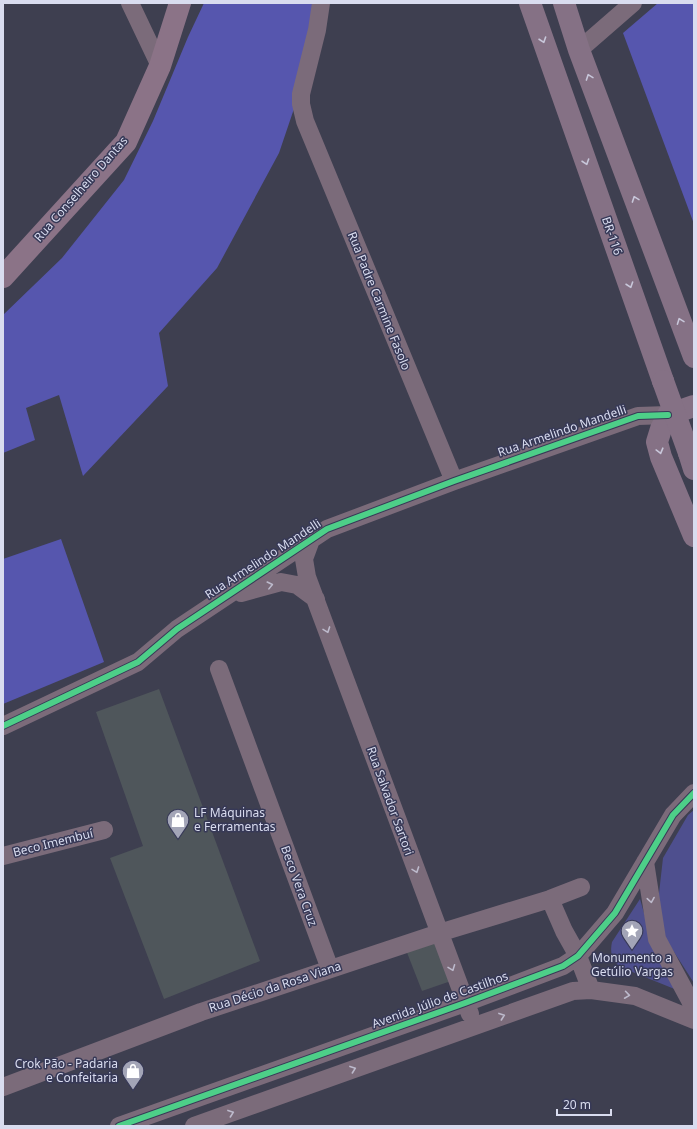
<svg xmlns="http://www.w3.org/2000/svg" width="697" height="1129" viewBox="0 0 697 1129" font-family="'Noto Sans',sans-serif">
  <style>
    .green { fill: #4e4f8e }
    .forest { fill: #5656ae }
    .building { fill: #4f565b }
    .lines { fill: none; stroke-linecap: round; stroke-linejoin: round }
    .minor { stroke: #7b6b7a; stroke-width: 18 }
    .major { stroke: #8b7387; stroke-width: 22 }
    .highway { stroke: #857185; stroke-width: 22 }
    .highway-bridge { stroke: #857185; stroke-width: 22 }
    .cycleway-casing { stroke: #373957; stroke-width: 8 }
    .cycleway { stroke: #4dcf88; stroke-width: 6 }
    .oneway { stroke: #c8c7da }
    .oneway2 { stroke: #bdbacc }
    .labels { text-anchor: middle; stroke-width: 3; stroke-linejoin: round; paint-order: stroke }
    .street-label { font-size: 12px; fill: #d9dcef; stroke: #373957 }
    .poi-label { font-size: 12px; fill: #d9dcef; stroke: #373957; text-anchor: start }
  </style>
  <rect width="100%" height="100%" fill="#3e3f50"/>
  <!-- green -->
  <path class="green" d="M694 810V983L665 938 658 902 663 858 688 815Z
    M640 899 652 941 677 990 620 967C611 959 610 952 612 942Z"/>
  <!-- forest -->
  <path class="forest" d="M204 3H318L300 91 279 153 217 268 159 333 168 386 83 476 59 395 26 408 35 440 3 453V315L62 258 124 180 153 121 188 37Z
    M658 3H694V224L623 33Z
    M61 539 104 662 3 704V559Z"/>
  <!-- building -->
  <path class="building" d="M159 689 260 961 164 999 110 858 143 846 96 712Z
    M436 939 451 981 422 991 406 950Z"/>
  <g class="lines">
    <!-- minor -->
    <path class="minor" d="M130 3 160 66
      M321 3 317 30 301 94V104L305 121 454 481
      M579 50 633 3
      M311 540 304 559 307 577 470 1014
      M241 593 281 582 297 585 316 599
      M219 669 330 969
      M3 726 138 662 177 629 327 529 454 481 638 416 668 415
      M3 856 104 830
      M645 862 657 939 694 1008
      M550 899 564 931 578 956 591 990
      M3 1087 201 1012 439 933 550 899 581 887
      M119 1126 465 1003 563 966 578 956 615 913 673 815 694 793
      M194 1126 573 991 591 990 635 996 694 1020"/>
    <!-- major -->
    <path class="major" d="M3 277 126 142 160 66 180 3"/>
    <!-- highway -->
    <path class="highway" d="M530 3 663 381
      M564 3 579 50 694 357
      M694 406 668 415 661 429 657 442 661 457 694 536
      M689 453 694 469"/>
    <!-- highway-bridge -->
    <path class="highway-bridge" d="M663 381 689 453"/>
    <!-- cycleway casing -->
    <g class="cycleway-casing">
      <path id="cycleway" d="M3 726 138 662 177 629 327 529 454 481 638 416 668 415
        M119 1126 465 1003 563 966 578 956 615 913 673 815 694 793"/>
    </g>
    <!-- cycleway -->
    <use href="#cycleway" class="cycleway"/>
  </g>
  <!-- one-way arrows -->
  <defs><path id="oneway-chevron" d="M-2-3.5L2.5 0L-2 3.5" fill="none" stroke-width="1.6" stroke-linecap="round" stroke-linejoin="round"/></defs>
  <g class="oneway">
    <use href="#oneway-chevron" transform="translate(543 40) rotate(71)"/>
    <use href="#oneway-chevron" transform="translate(589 77) rotate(-110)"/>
    <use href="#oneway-chevron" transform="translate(586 162) rotate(71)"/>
    <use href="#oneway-chevron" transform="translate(635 199) rotate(-110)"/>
    <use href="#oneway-chevron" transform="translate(630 285) rotate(71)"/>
    <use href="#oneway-chevron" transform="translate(680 321) rotate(-111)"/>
    <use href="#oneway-chevron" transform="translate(660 451) rotate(75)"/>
  </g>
  <g class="oneway2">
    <use href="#oneway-chevron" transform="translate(270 585) rotate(-14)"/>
    <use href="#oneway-chevron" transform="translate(327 630) rotate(70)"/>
    <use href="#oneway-chevron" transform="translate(416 870) rotate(70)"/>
    <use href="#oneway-chevron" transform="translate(651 900) rotate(81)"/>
    <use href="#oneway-chevron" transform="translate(452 968) rotate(69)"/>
    <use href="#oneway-chevron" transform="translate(627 995) rotate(8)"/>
    <use href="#oneway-chevron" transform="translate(502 1016) rotate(-20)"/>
    <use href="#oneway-chevron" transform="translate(353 1069) rotate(-20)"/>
    <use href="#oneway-chevron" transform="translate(231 1113) rotate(-20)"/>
  </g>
  <!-- icons -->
  <defs>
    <g id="shop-pin" transform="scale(1.15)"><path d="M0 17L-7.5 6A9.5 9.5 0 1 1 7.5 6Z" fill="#a3a5b7" stroke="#373957"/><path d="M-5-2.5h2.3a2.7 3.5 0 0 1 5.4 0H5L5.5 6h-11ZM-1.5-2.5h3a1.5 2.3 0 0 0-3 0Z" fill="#fff"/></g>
    <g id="sight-pin" transform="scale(1.15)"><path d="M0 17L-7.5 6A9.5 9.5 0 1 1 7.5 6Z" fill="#a3a5b7" stroke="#373957"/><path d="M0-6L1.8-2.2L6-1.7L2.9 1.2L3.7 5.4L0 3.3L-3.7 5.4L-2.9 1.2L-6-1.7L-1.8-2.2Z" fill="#fff"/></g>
  </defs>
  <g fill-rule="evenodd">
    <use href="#shop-pin" x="178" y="820"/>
    <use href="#sight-pin" x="632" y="931"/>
    <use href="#shop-pin" x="133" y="1071"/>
  </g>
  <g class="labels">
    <!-- street labels -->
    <g class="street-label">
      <text transform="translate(81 189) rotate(-49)" y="4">Rua Conselheiro Dantas</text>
      <text transform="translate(612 236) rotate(71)" y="4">BR-116</text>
      <text transform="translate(379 301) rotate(68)" y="4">Rua Padre Carmine Fasolo</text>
      <text transform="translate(562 431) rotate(-19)" y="4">Rua Armelindo Mandelli</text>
      <text transform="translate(263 559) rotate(-33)" y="4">Rua Armelindo Mandelli</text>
      <text transform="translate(390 801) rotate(70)" y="4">Rua Salvador Sartori</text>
      <text transform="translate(53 843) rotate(-14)" y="4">Beco Imembuí</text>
      <text transform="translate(299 886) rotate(70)" y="4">Beco Vera Cruz</text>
      <text transform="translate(275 987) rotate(-18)" y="4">Rua Décio da Rosa Viana</text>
      <text transform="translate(440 1000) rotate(-20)" y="4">Avenida Júlio de Castilhos</text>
    </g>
    <!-- poi labels -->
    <g class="poi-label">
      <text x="194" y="817">LF Máquinas<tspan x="194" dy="14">e Ferramentas</tspan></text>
      <text x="632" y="962" text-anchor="middle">Monumento a<tspan x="632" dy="14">Getúlio Vargas</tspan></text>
      <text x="118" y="1068" text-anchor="end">Crok Pão - Padaria<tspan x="118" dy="14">e Confeitaria</tspan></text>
    </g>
  </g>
  <!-- border -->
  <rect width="697" height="1129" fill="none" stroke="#d9dcef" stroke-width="8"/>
  <!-- scale -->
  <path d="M557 1109v6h54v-6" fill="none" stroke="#d9dcef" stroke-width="2"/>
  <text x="563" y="1109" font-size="12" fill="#d9dcef" stroke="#373957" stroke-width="3" paint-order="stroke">20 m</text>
</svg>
